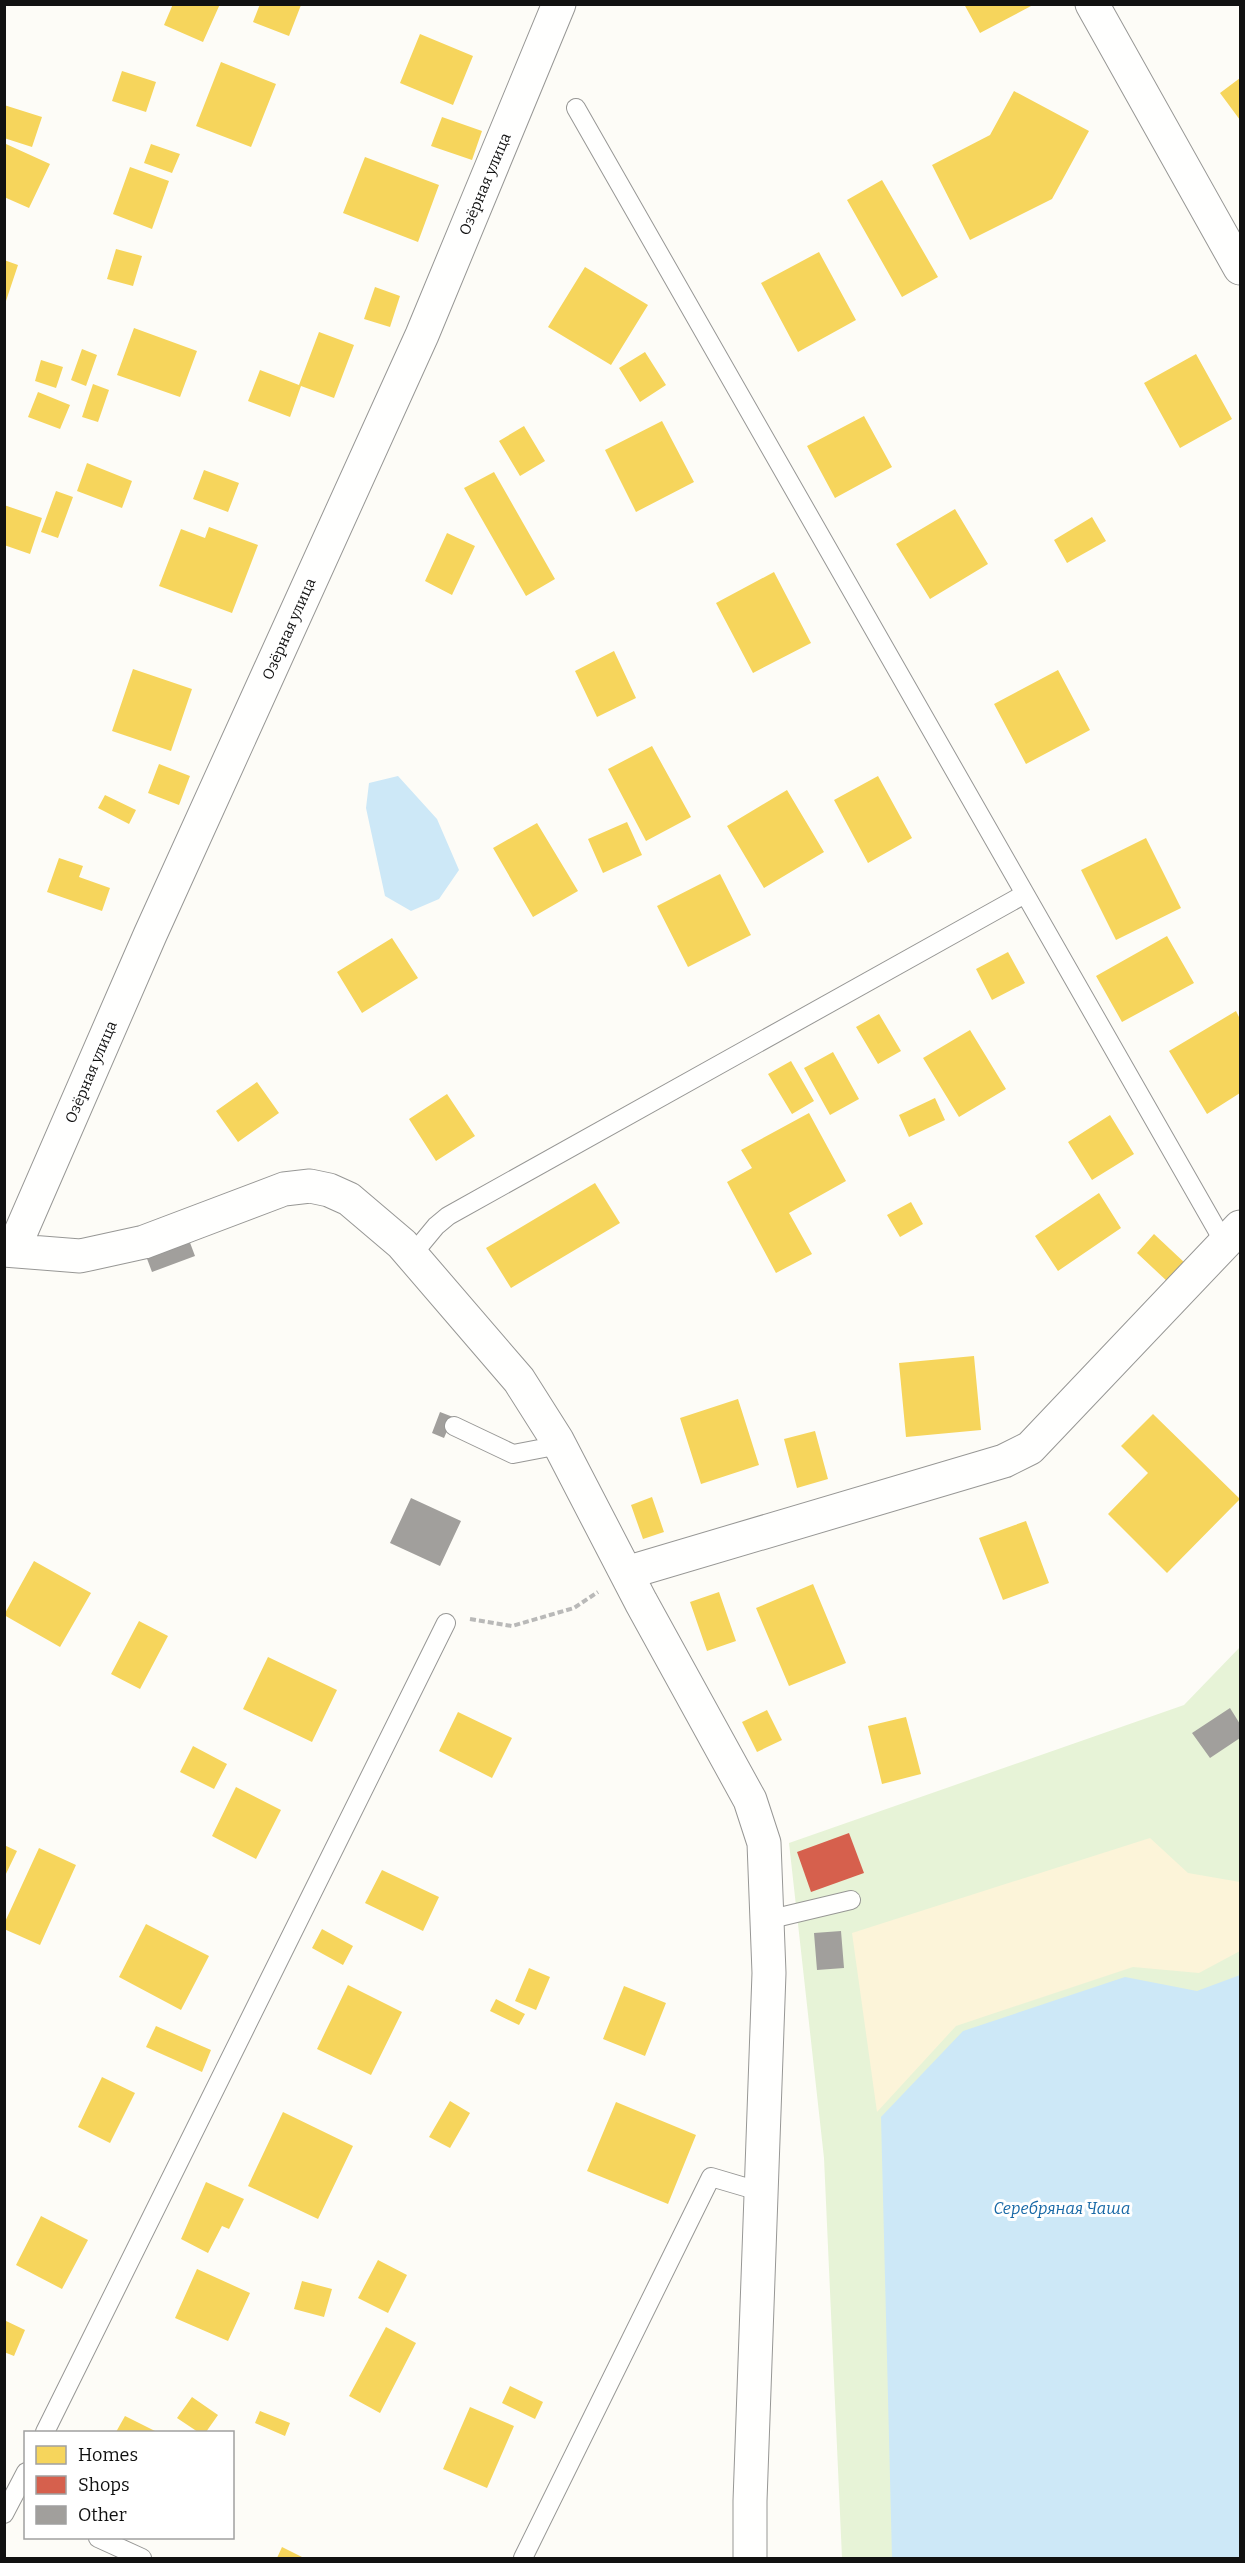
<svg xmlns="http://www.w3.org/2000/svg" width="1245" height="2563" viewBox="0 0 1245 2563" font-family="Bitter,serif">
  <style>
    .green { fill: #e7f3d7 }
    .sand { fill: #fcf4d9 }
    .water { fill: #cde8f7 }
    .homes { fill: #f6d55c }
    .shops { fill: #d6604d }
    .building { fill: #a19f9c }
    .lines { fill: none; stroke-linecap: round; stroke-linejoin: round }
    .lane-casing { stroke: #979795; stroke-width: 20 }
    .street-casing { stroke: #979795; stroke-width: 35 }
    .path { stroke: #b9b9b8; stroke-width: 4; stroke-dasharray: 6 3; stroke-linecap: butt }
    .lane { stroke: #fffffe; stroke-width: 18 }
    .street { stroke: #fffffe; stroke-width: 33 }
    .labels { text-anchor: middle; stroke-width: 6; stroke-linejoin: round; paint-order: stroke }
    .street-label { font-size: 15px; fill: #111; stroke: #fff }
    .water-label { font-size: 16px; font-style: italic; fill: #1768a6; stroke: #fff }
  </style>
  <rect width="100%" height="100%" fill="#fdfcf7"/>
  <!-- green -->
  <path class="green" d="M1240 1647V2558H842L824 2158 789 1843 1184 1705Z"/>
  <!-- sand -->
  <path class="sand" d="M1150 1838 1188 1873 1240 1882V1951L1199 1973 1133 1967 956 2026 877 2112 852 1933Z"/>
  <!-- water -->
  <path class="water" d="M398 776 437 819 459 870 439 899 411 911 385 896 366 808 369 783Z
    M1240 1975V2558H892L881 2117 963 2031 1125 1977 1197 1991Z"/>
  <!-- homes -->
  <path class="homes" d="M173 4H220L203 42 164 25Z
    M260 4 301 5 289 36 253 22Z
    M964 4H1030L1031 6 980 33Z
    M420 34 473 56 453 105 400 83Z
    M221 62 276 84 251 147 196 126Z
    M122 71 156 82 146 112 112 101Z
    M1240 78V120L1220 93Z
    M1014 91 1089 131 1052 199 970 240 932 165 990 135Z
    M4 105 42 117 32 147 4 138Z
    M442 117 482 131 472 160 431 146Z
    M6 144 50 164 29 208 4 197Z
    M151 144 180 154 172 173 144 163Z
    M365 157 439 185 418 242 343 213Z
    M130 167 169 181 152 229 113 214Z
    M882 180 938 277 902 297 847 200Z
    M116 249 142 256 133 286 107 279Z
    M819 252 856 320 798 352 761 283Z
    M4 260 18 265 5 304H4Z
    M585 267 648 305 611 365 548 327Z
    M375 287 400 296 390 327 364 319Z
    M134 328 197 351 180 397 117 375Z
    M319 332 354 345 334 398 301 386 290 417 248 401 260 370 299 385Z
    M82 349 97 355 86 386 71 380Z
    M645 352 666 385 640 402 619 368Z
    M1196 354 1232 419 1180 448 1144 383Z
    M41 360 63 367 56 388 35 381Z
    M93 384 109 390 98 422 82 417Z
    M38 392 70 405 60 429 28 417Z
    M864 416 892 467 835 498 807 446Z
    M662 421 694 482 636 512 605 450Z
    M524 426 545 461 520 476 499 441Z
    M87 463 132 481 122 508 77 491Z
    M204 470 239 483 228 512 193 499Z
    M494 472 555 579 526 596 464 488Z
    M56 491 73 497 58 538 41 532Z
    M4 505 42 518 30 554 4 545Z
    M955 509 988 564 930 599 896 544Z
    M1092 517 1106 541 1067 563 1054 540Z
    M209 527 258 545 232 613 159 586 181 529 205 538Z
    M447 533 475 546 452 595 425 581Z
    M774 572 811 643 753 673 716 603Z
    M614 651 636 698 597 717 575 671Z
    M133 669 192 689 171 751 112 731Z
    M1058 670 1090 730 1026 764 994 704Z
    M652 746 691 817 646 841 608 769Z
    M159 764 190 776 179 805 148 793Z
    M878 776 912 838 868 863 834 800Z
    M787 790 824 852 764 888 727 826Z
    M105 795 136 810 129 824 98 808Z
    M627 822 642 855 603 873 588 839Z
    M537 823 578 891 533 917 493 848Z
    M1146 838 1181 908 1116 940 1081 870Z
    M59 858 83 866 79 877 110 888 102 911 47 892Z
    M720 874 751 935 688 967 657 906Z
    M1167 936 1194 983 1122 1022 1096 976Z
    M392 938 418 978 362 1013 337 972Z
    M1008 952 1025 983 992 1000 976 969Z
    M1236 1011 1240 1019V1093L1207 1114 1169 1051Z
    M879 1014 901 1051 878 1064 856 1027Z
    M970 1030 1006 1089 959 1117 923 1058Z
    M833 1052 859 1099 830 1115 804 1068Z
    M791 1061 814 1101 792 1114 768 1074Z
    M257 1082 279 1113 238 1142 216 1111Z
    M447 1094 475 1136 436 1161 409 1119Z
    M935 1098 945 1120 909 1137 899 1115Z
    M809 1113 846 1181 789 1213 812 1254 776 1273 727 1182 752 1168 741 1150Z
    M1110 1115 1134 1154 1092 1180 1068 1142Z
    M595 1183 620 1223 511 1288 486 1248Z
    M1099 1193 1121 1228 1058 1271 1035 1236Z
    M911 1202 923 1224 900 1237 887 1215Z
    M1154 1234 1186 1264 1169 1283 1137 1253Z
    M974 1356 981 1430 906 1437 899 1363Z
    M738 1399 759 1465 701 1484 680 1418Z
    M1153 1414 1240 1499 1167 1573 1108 1514 1148 1473 1121 1446Z
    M815 1431 828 1479 797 1488 784 1439Z
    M652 1497 664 1532 643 1539 631 1505Z
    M1026 1521 1049 1583 1003 1600 979 1538Z
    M34 1561 91 1593 60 1647 4 1615Z
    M813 1584 846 1663 789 1686 756 1608Z
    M719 1592 736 1641 707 1651 690 1602Z
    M139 1621 168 1636 140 1689 111 1674Z
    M268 1657 337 1690 312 1742 243 1709Z
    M767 1710 782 1740 757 1752 742 1722Z
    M458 1712 512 1738 492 1778 439 1751Z
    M906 1717 921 1774 882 1784 868 1726Z
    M193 1746 227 1764 214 1789 180 1772Z
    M236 1787 281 1810 256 1859 212 1836Z
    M4 1845 17 1851 4 1878Z
    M39 1848 76 1865 40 1945 4 1929V1924Z
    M382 1870 439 1897 423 1931 365 1903Z
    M146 1924 209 1956 181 2010 119 1977Z
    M322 1929 353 1946 343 1965 312 1948Z
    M529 1968 550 1977 536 2010 515 2001Z
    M348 1985 402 2012 371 2075 317 2049Z
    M624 1986 666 2003 645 2056 603 2039Z
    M496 1999 525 2014 519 2025 490 2011Z
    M156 2026 211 2050 202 2072 146 2047Z
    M102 2077 135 2093 110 2143 78 2127Z
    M450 2101 470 2113 450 2148 429 2137Z
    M616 2102 696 2135 668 2204 587 2171Z
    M283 2112 353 2146 318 2219 248 2186Z
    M206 2182 244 2199 229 2229 222 2226 208 2253 181 2239Z
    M41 2216 88 2240 62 2289 16 2265Z
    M378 2260 407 2275 388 2313 358 2298Z
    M197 2269 250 2293 228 2341 175 2318Z
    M302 2281 332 2289 324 2317 294 2309Z
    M4 2320 25 2330 14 2356 4 2352Z
    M386 2327 416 2343 380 2413 349 2396Z
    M510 2386 543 2402 535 2419 502 2403Z
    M192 2397 218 2415 206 2432H198L177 2418Z
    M470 2407 514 2426 487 2488 443 2469Z
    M260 2411 290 2423 285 2436 255 2423Z
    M125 2416 157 2432H116Z
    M282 2547 304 2558H277Z"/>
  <!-- shops -->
  <path class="shops" d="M849 1833 864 1873 811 1892 797 1852Z"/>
  <!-- building -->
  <path class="building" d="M189 1240 195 1256 152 1272 146 1256Z
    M440 1412 453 1417 444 1438 432 1433Z
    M411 1498 461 1521 440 1566 390 1543Z
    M1230 1708 1240 1724V1738L1210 1758 1192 1733Z
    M841 1931 844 1968 817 1970 814 1933Z"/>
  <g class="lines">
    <!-- lane casing -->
    <g class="lane-casing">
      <path id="lane" d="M576 108 1225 1244
        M412 1255 436 1226 448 1216 1025 894
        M454 1426 513 1454 560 1445
        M767 1920 851 1900
        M45 2432 446 1623
        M4 2514 26 2472
        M98 2538 142 2558
        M523 2558 711 2177 762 2192"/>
    </g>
    <!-- street casing -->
    <g class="street-casing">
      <path id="street" d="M1092 4 1240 268
        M4 1250 80 1256 144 1242 284 1189 310 1186 329 1190 349 1199 402 1244 519 1380 557 1440 641 1602 750 1800 764 1843 769 1973 750 2501V2558
        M13 1250 150 935 422 335 559 4
        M626 1573 1004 1461 1030 1448 1240 1227"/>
    </g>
    <!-- path -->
    <path class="path" d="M470 1619 512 1626 574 1608 598 1592"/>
    <!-- lane -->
    <use href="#lane" class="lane"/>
    <!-- street -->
    <use href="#street" class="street"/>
  </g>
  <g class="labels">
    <!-- street labels -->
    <g class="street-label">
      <text transform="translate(485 184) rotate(-67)" y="5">Озёрная улица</text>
      <text transform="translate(289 629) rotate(-66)" y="5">Озёрная улица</text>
      <text transform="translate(91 1072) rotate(-67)" y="5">Озёрная улица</text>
    </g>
    <!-- water labels -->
    <g class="water-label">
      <text x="1062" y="2214">Серебряная Чаша</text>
    </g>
  </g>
  <!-- border -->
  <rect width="1245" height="2563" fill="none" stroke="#111111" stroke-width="12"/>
  <!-- legend -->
  <rect x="24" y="2431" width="210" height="108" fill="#ffffff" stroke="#a0a0a0" stroke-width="1.5"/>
  <rect x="36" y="2446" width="30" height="18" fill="#f6d55c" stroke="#a0a0a0" stroke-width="1.5"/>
  <text x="78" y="2461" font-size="18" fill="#111111">Homes</text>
  <rect x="36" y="2476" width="30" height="18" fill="#d6604d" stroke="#a0a0a0" stroke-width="1.5"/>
  <text x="78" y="2491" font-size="18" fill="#111111">Shops</text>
  <rect x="36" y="2506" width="30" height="18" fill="#a19f9c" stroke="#a0a0a0" stroke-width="1.5"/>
  <text x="78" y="2521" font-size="18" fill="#111111">Other</text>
</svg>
